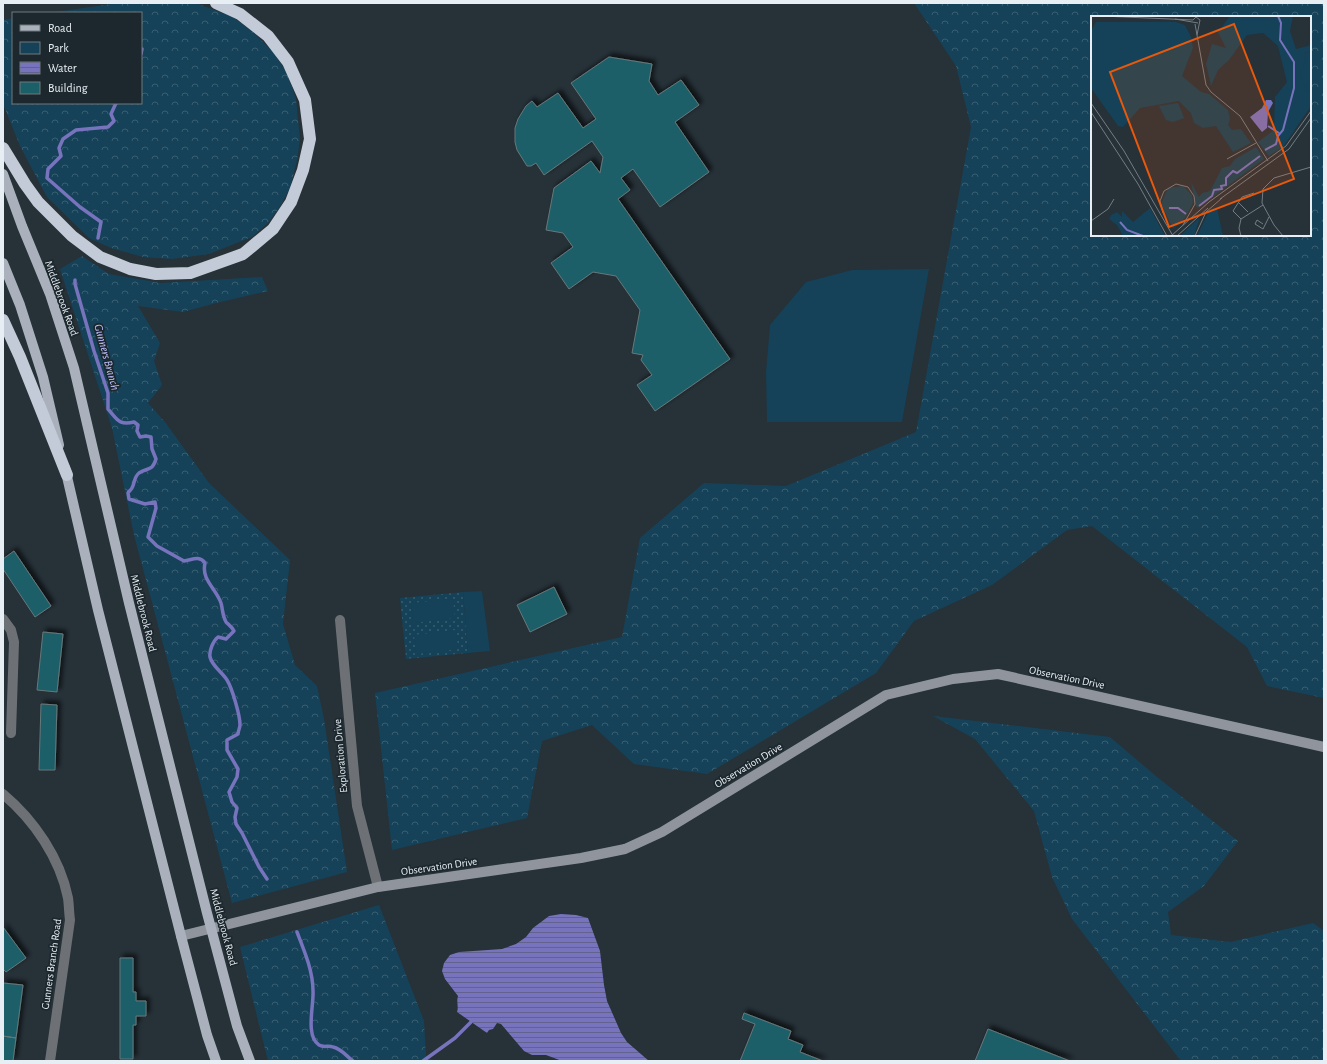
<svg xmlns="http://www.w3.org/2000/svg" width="1327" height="1064" viewBox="0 0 1327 1064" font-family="'Alegreya Sans',sans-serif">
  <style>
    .green { fill: url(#green-dots) }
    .forest { fill: url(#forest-crowns); fill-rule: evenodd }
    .pitch { fill: #154258 }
    .water { fill: url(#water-rules) }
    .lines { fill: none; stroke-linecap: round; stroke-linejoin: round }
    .stream { stroke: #7773bd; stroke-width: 3.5 }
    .building { fill: #1b5f68; stroke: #67787a; filter: url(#shadow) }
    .street { stroke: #6d7176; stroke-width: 10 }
    .secondary { stroke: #90959d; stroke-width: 10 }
    .primary { stroke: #aab1bc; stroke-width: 10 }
    .highway { stroke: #c2cbd7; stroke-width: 12 }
    .labels { text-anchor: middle; stroke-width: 3.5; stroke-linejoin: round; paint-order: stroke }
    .street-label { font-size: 11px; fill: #e8eff4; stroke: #1c282e }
    .water-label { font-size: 12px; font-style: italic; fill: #c3c2ff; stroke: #1c282e }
    .inset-river { fill: none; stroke: #7773bd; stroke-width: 2 }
    .inset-road { fill: none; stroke: #747d83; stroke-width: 1 }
    .view { fill: #e8590c; fill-opacity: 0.15; stroke: #e8590c; stroke-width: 2 }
    .inset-edge { fill: none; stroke: #e8eff4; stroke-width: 2 }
  </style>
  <defs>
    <pattern id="green-dots" width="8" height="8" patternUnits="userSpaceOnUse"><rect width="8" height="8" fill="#154258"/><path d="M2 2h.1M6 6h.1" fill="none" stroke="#375e71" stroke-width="1.8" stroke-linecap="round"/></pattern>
    <pattern id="forest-crowns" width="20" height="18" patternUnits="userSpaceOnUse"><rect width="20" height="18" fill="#154258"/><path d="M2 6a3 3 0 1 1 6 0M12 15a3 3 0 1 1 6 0" fill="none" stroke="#375e71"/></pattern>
    <pattern id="water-rules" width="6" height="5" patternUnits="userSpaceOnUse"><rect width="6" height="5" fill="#7773bd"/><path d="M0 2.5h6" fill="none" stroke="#63628f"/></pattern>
    <filter id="shadow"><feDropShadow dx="3.5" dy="-3.5" stdDeviation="2" flood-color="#0009"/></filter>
  </defs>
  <rect width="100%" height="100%" fill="#263138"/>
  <!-- green -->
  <path class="green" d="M463 592 468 653 406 659 400 598Z"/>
  <!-- forest -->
  <path class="forest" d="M118 3H196L233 17 253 32 275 54 288 75 296 99 300 140 297 160 290 188 279 208 268 223 252 237 209 254 172 259 143 257 111 248 89 238 47 197 20 146 3 104V20L13 18V103H141V13H49Z
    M914 3H1324V698L1267 686 1247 647 1092 526 1067 530 992 585 914 621 876 673 707 774 634 764 592 725 542 741 527 818 392 850 375 693 622 637 640 538 704 483 786 486 916 432 971 127 956 66ZM1092 17H1310V235H1092Z
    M82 256 109 274 161 283 262 277 268 291 216 303 183 312 138 306 160 343 154 361 162 385 148 403 165 422 209 483 290 560 283 624 295 665 317 686 324 719 347 872 232 903 134 535 112 428 60 269Z
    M933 716 1110 737 1157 777 1238 841 1204 886 1168 912 1171 935 1230 942 1313 923 1324 931V1061H1181L1072 919 1052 877 1034 811 975 739Z
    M379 905 424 1021 426 1056 434 1061H268L240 947Z"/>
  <!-- pitch -->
  <path class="pitch" d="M929 269 902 422H767L766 372 770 325 806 282 852 270Z
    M482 591 490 651 468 653 463 592Z
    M453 599 455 618 413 623 411 603Z
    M456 630 458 649 416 654 414 635Z"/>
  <!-- water -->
  <path class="water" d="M561 914 576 915 588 918 600 951 604 985 607 1001 621 1033 627 1042 649 1061H562L546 1055H532L524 1051 501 1024 497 1023 493 1029 489 1030 487 1033 457 1012C459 1007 456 1002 458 996L445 979 442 971 444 963 450 955 459 952 502 949 516 944 526 937 533 928 549 916Z"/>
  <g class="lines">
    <!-- stream -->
    <path class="stream" d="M141 54 142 49
      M98 238 101 222 80 207 47 178 48 169 61 156 59 148 63 139 76 130 108 127 114 121 111 114 116 103
      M75 280V284L94 351 108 393V409C117 419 119 426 134 422L138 425 137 431 140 437 146 436 151 437 152 449 156 459C152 472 148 467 139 473 134 477 135 482 132 488 131 490 129 491 128 493L129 499 145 504 155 502 156 508 148 537 157 546 184 561C192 560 199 555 205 563 201 580 216 588 221 603 223 610 222 615 226 622 229 625 232 627 234 631L226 639 218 637C213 641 209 651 210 657 212 666 222 672 227 680 232 688 240 715 240 725 240 728 238 731 238 734L227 740V750L238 769 237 777 229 792 232 802 237 808 235 817 236 824 242 833 259 867 267 879
      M297 932C304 950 313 971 313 991 314 1005 305 1036 319 1045 324 1048 328 1045 333 1047 342 1049 346 1056 353 1061
      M423 1061 455 1038 471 1022"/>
  </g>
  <!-- building -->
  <path class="building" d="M609 57 652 64 649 81 658 95 681 80 699 105 675 122 709 172 660 207 633 169 621 178 630 190 618 199 730 359 655 411 637 385 652 375 641 360 643 355 632 353 640 310 616 276 593 272 569 289 551 263 573 247 563 233 546 230 554 188 591 161 600 173 603 157 592 141 544 175 536 163 531 166H527L517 150 515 142V128L518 119 526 106 532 101 537 107 558 93 583 128 596 119 571 83Z
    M14 551 51 606 35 617 3 569V559Z
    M554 587 567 614 530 632 517 605Z
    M43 632 63 634 57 692 37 690Z
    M41 704 57 705 55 770H39Z
    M3 927 26 958 6 972 3 969Z
    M120 958H133V992H136V1001H146V1016H136V1025H133V1059H120Z
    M3 983 23 985 16 1038 3 1036Z
    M744 1013 791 1031 788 1039 803 1045 800 1052 823 1061H740L755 1024 742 1019Z
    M988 1029 1070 1061H975Z
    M3 1036 16 1038 13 1061H3Z"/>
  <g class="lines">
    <!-- street -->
    <path class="street" d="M3 619 11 630 14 642 11 733
      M340 620 357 806 378 887
      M3 794C34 820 60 858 68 898 69 905 69 913 70 920L50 1061"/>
    <!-- secondary -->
    <path class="secondary" d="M181 936 378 887 581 858 625 849 662 832 886 695 953 679 998 674 1324 747"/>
    <!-- primary -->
    <path class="primary" d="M3 174 22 226 50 294 74 368 129 603 207 913 237 1026 250 1061
      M3 263 20 305 43 377 59 445
      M65 468 98 610 181 936 207 1035 216 1061"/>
    <!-- highway -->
    <path class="highway" d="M3 148 25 184 38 202 72 236 100 257 130 269 156 274 190 273 243 254 273 229 291 202 303 170 310 139 305 100 288 62 268 36 240 14 216 3
      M3 320 20 357 67 475"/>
  </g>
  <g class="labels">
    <!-- street labels -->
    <g class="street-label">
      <text transform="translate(62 298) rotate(70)" y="4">Middlebrook Road</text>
      <text transform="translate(144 613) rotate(76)" y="4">Middlebrook Road</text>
      <text transform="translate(1067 677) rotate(12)" y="4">Observation Drive</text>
      <text transform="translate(340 756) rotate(-95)" y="4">Exploration Drive</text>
      <text transform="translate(748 765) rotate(-31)" y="4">Observation Drive</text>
      <text transform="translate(439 866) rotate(-8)" y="4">Observation Drive</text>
      <text transform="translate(224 927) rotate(75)" y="4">Middlebrook Road</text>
      <text transform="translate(51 964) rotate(-82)" y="4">Gunners Branch Road</text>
    </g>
    <!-- water labels -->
    <g class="water-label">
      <text transform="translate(107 357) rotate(75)" y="4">Gunners Branch</text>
    </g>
  </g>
  <!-- overview -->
  <g transform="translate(1091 16)">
    <rect width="220" height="220" fill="#263138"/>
    <path d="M220 35V90L216 96 203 41Z" fill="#154258"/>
    <path d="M139 0H202L199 15 205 33 220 29V35L214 37 215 42 209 58 215 74 220 76V90L192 131 178 140 167 126 183 114 184 81 196 66 187 30 172 17 156 19 138 44 127 54 120 70 115 48 121 28 135 32 127 16ZM5 6H85L94 9 100 21 102 32 91 60 110 76 118 78 137 94 139 103 137 109 141 114 150 113 160 127 142 136 125 110 112 112 103 107 100 97 88 85 49 92 32 111 27 110 0 72V15ZM165 131 173 143 107 192 105 190 100 166 108 181 111 177 119 175 131 152 139 150 144 143ZM92 170 101 179 102 187 94 202 82 213 70 188 77 172ZM59 192 74 220H32L26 209 18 203 20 199 26 196 31 201V195L42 206ZM126 192 132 220H106L117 197ZM109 201 103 220H89Z" fill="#154258"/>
    <path d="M87 87 93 102 82 106 75 104 68 90Z" fill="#154258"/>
    <path d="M175 84H180L182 87 177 96 176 112 171 116 159 101 171 92Z" fill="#7773bd"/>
    <path class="inset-river" d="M177 110 188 117M174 134 185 128 187 120 192 114 203 72V46L189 24 190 7 187 0M108 190 121 180 123 174 131 173 130 170 135 169V162L142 155 146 157 169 140M78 192H87L95 198M29 206 36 214 52 220"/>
    <path class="inset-road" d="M10 0 102 4M84 3 107 7M102 4 105 1 109 4 106 19M104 8 115 69 120 76 149 100 177 145M0 87 33 135 82 220M0 96 47 168 76 220M136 143 165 127M129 183 198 133 220 102M148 187 157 196M72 197 69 185 73 175 85 168 97 171 103 180 104 188 92 209M150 203 142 195 151 181 163 177M0 205 17 193 23 183M172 208 166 204 164 208 172 213 178 201M80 220 118 186 195 130 220 95M86 220 117 192M104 220 115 196 131 182M150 220 148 212 150 203 172 189M192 220 183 209 171 187 172 173 183 162 220 151"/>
    <path class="view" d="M143 8 203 163 78 211 19 56Z"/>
    <rect width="220" height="220" class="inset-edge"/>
  </g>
  <!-- border -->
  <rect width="1327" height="1064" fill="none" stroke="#e8eff4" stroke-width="8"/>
  <!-- legend -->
  <rect x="12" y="12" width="130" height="92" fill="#1c282e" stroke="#6e787d"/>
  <rect x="20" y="25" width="20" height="6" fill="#aab1bc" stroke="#6e787d"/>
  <text x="48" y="32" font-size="12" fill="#e8eff4">Road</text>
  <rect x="20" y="42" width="20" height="12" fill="#154258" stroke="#6e787d"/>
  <text x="48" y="52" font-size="12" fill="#e8eff4">Park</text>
  <rect x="20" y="62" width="20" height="12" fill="url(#water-rules)" stroke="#6e787d"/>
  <text x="48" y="72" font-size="12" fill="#e8eff4">Water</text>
  <rect x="20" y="82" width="20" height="12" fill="#1b5f68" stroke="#6e787d"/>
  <text x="48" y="92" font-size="12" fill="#e8eff4">Building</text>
</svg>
